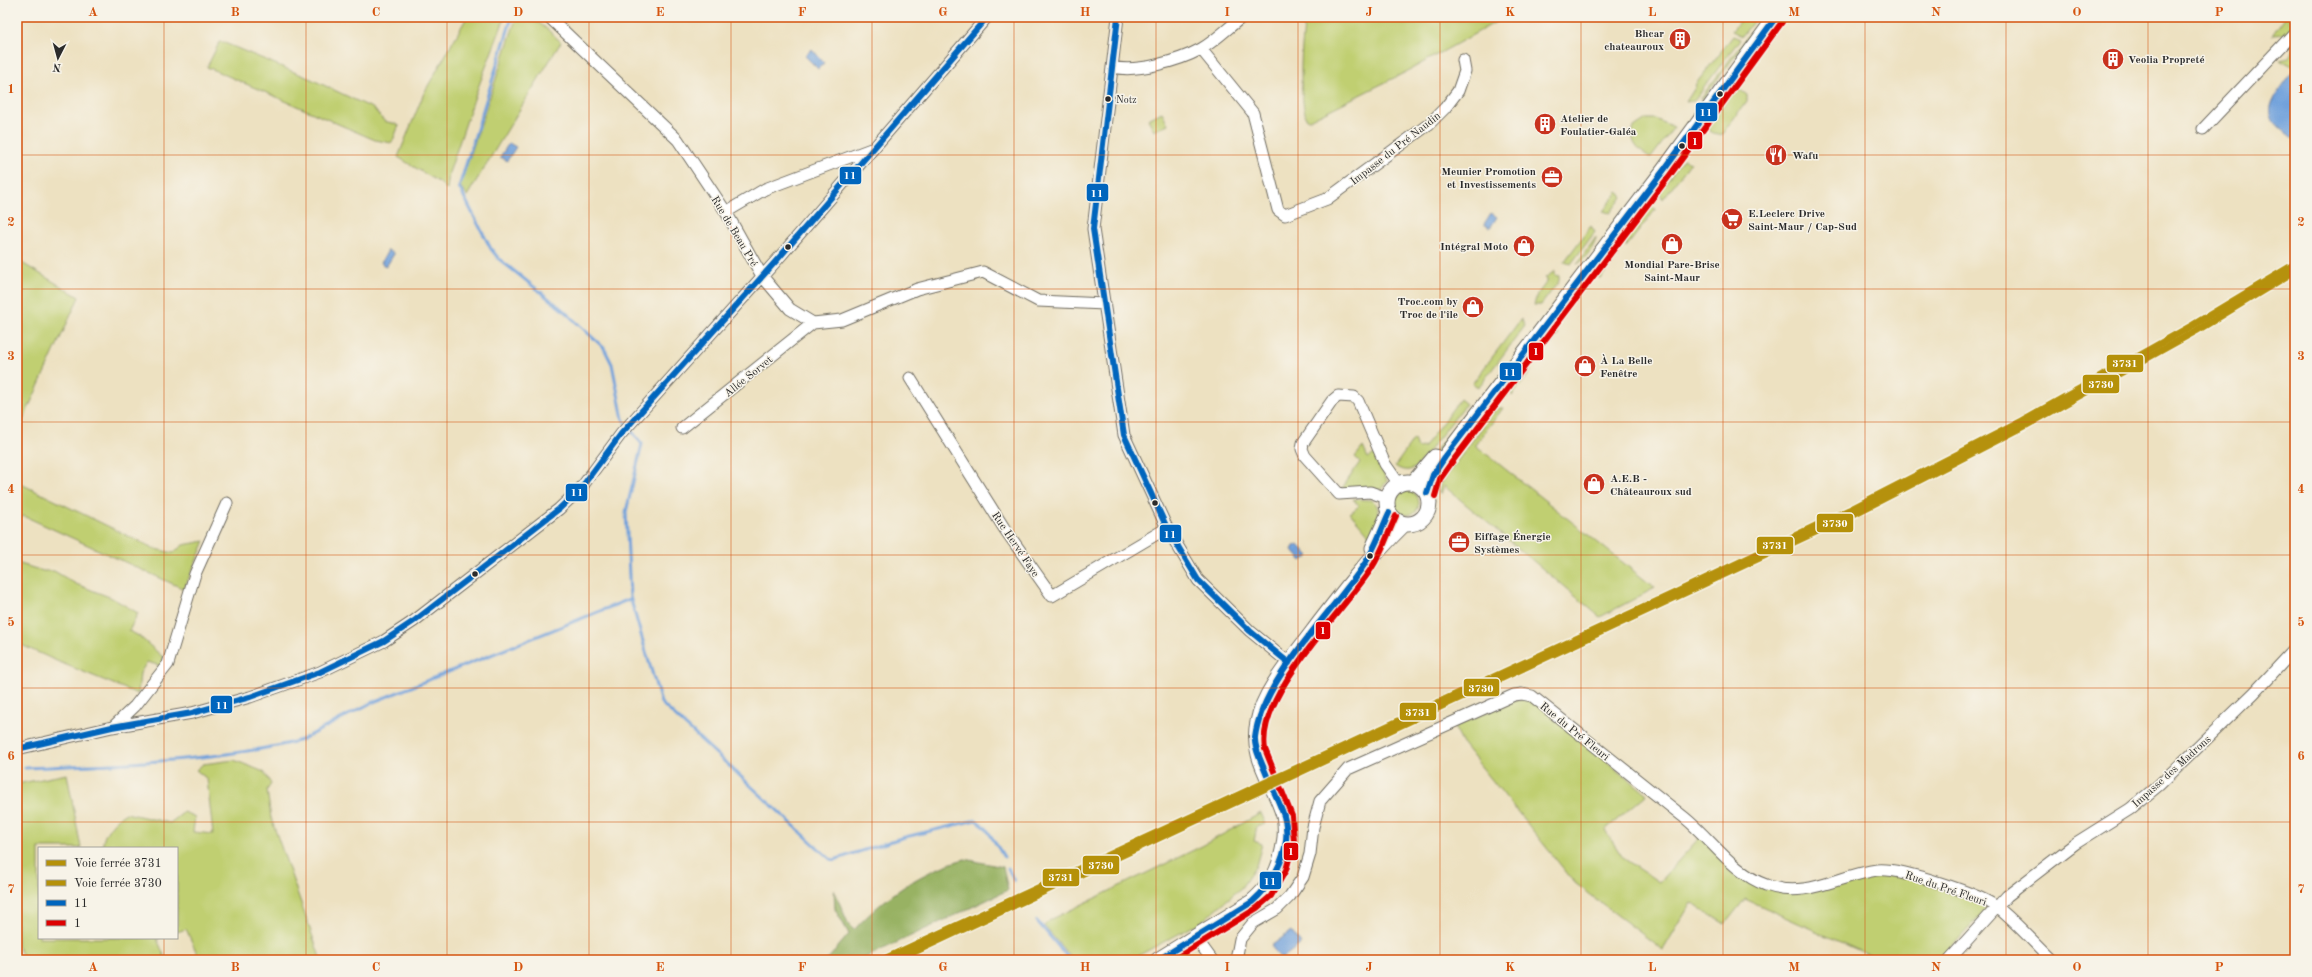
<svg xmlns="http://www.w3.org/2000/svg" width="2312" height="977" viewBox="0 0 2312 977" font-family="'Old Standard TT',serif">
  <style>
    .green { fill: #c0cf71; stroke: #767d4e }
    .forest { fill: #98b263; stroke: #626e47 }
    .water { fill: #71a1db; stroke: #4e6683 }
    .lines { fill: none; stroke-linecap: round; stroke-linejoin: round }
    .stream { stroke: #71a1db; stroke-width: 3 }
    .street-casing { stroke: #6f6b60; stroke-width: 13 }
    .secondary-casing { stroke: #6f6b60; stroke-width: 17 }
    .street { stroke: #fff; stroke-width: 11 }
    .secondary { stroke: #fff; stroke-width: 15 }
    .bus-1-casing { stroke: #f7f3e8; stroke-width: 9 }
    .bus-2-casing { stroke: #f7f3e8; stroke-width: 9 }
    .bus-1 { stroke: #0065bd; stroke-width: 6 }
    .bus-2 { stroke: #d00; stroke-width: 6 }
    .rail-1-casing { stroke: #f7f3e8; stroke-width: 10 }
    .rail-2-casing { stroke: #f7f3e8; stroke-width: 10 }
    .rail-1 { stroke: #b59109; stroke-width: 7 }
    .rail-2 { stroke: #b59109; stroke-width: 7 }
    .grid { fill: none; stroke: #d5540f; stroke-width: 1; stroke-opacity: 0.55 }
    .bus-dot { fill: #2b2b2b; stroke: #f7f3e8; stroke-width: 1.5 }
    .labels { text-anchor: middle; stroke-width: 3; stroke-linejoin: round; paint-order: stroke }
    .bus-label { font-size: 10px; fill: #2b2b2b; stroke: #f7f3e8; text-anchor: start }
    .poi-label { font-size: 11px; font-weight: bold; fill: #2b2b2b; stroke: #f7f3e8; text-anchor: start }
    .street-label { font-size: 11px; fill: #2b2b2b; stroke: #f7f3e8 }
    .line-badge { stroke: #f7f3e8; stroke-width: 1.5 }
    .badge-label { font-size: 11px; text-anchor: middle; font-weight: bold; fill: #fff }
    .neatline { fill: none; stroke: #d5540f; stroke-width: 1.5 }
    .grid-label { font-size: 13px; text-anchor: middle; font-weight: bold; fill: #d5540f }
  </style>
  <rect width="100%" height="100%" fill="#f7f3e8"/>
  <filter id="ink" filterUnits="userSpaceOnUse"><feTurbulence type="fractalNoise" baseFrequency=".025" numOctaves="2"/><feDisplacementMap in="SourceGraphic" scale="8" xChannelSelector="R" yChannelSelector="G"/><feConvolveMatrix kernelMatrix="1 2 1 2 8 2 1 2 1" color-interpolation-filters="sRGB"/></filter>
  <filter id="wash" filterUnits="userSpaceOnUse"><feTurbulence type="fractalNoise" baseFrequency=".012" numOctaves="4" result="noise"/><feDisplacementMap in="SourceGraphic" scale="16" xChannelSelector="R" yChannelSelector="G"/><feGaussianBlur stdDeviation="0.9" result="paint"/><feColorMatrix in="noise" values="0 0 0 0 0 0 0 0 0 0 0 0 0 0 0 0 0 1.4 0 .05"/><feComposite in="paint" operator="in"/></filter>
  <g filter="url(#wash)">
    <rect width="100%" height="100%" fill="#ede1c1"/>
    <!-- green -->
    <path class="green" d="M467 17H505L476 93 449 173 447 190 440 183 398 157 424 93Z
      M519 17C537 17 548 30 561 42L467 196 460 186 515 22Z
      M1305 17H1505L1406 72 1309 120 1306 118C1298 84 1301 51 1305 17Z
      M1742 17H1757L1742 36 1732 31Z
      M2285 17H2291L2289 22 2294 26 2288 34 2272 35Z
      M1761 18 1758 26 1704 97 1700 99Z
      M1733 36 1740 39 1694 101 1686 102 1696 86 1695 85Z
      M220 41 311 79 374 109 384 121 399 125 392 143 375 140 207 67Z
      M2295 42V62L2292 66 2280 59 2289 57 2295 47Z
      M1734 90H1740L1747 95V101L1722 134 1717 135 1710 131 1708 125Z
      M1162 112 1168 124 1154 131 1148 119Z
      M1646 119H1655L1674 127 1651 158C1638 150 1629 143 1634 127Z
      M1683 159 1691 162 1663 199 1659 191Z
      M1618 192 1623 196 1610 213 1603 211Z
      M1647 206 1656 209 1626 247V235Z
      M1591 226 1595 232 1571 264 1564 262Z
      M1596 237C1596 245 1584 261 1577 264Z
      M1613 254 1618 256 1600 279 1598 275Z
      M17 260 79 297 17 433Z
      M1555 271V275L1559 276V281L1541 305H1534L1537 295 1548 280 1545 278Z
      M1521 319 1525 326 1478 388 1472 384Z
      M1552 333 1559 334 1542 356 1539 352Z
      M1527 368 1531 371 1512 396 1511 389Z
      M1460 399 1466 404 1416 467C1409 472 1402 471 1395 466L1414 439 1417 448 1424 447Z
      M1497 408H1503L1475 445 1655 588 1600 617 1444 486 1441 494 1439 492 1440 484Z
      M1469 409 1468 413 1425 466 1424 464Z
      M1363 447 1368 458 1375 454 1387 481 1379 492 1341 490 1360 462 1355 457Z
      M17 482 155 549 173 553 183 545 205 541 184 589 24 516 17 520Z
      M1395 503a12 12 0 1 1 24 0a12 12 0 1 1-24 0Z
      M1353 499 1372 500C1384 509 1378 526 1370 536L1350 513 1359 506Z
      M17 563 43 571H54L76 584 112 598 138 613 129 631 139 636 164 658 161 666 147 662 140 673 138 694 59 662 17 643Z
      M1516 699 1532 701 1647 794 1605 830 1623 858 1659 882 1700 837 1762 888 1852 881 1882 875 1911 878 1982 904 1986 910 1939 960H1880L1745 899 1725 924 1691 903 1663 950 1575 883 1463 744 1454 727Z
      M234 760 264 772 271 784 267 790 271 818 321 960H200L186 929 177 932V848H103C101 835 115 819 126 813L170 823 184 812 195 817 193 832 213 834 207 779 196 770 203 764Z
      M67 774 81 848H39V938H160L157 939 166 960H26L17 946V784Z
      M1261 813 1266 824 1257 827 1254 841 1262 844 1256 866 1241 888 1201 922 1130 960H1073L1044 926 1050 920 1202 846Z"/>
    <!-- forest -->
    <path class="forest" d="M965 859 1003 867 1008 890 860 960H827L849 934 835 909 834 890 848 923 854 930C883 898 922 870 965 859Z"/>
    <!-- water -->
    <path class="water" d="M812 49 824 63 818 69 805 56Z
      M2295 68V140C2288 134 2273 124 2271 115 2267 102 2288 79 2295 68Z
      M509 143 516 147 507 161 500 157Z
      M1491 213 1497 217 1490 228 1484 224Z
      M388 250 394 254 386 267 381 263Z
      M1298 544 1309 556 1302 561 1292 550 1294 546Z
      M1291 931 1301 944 1281 959 1271 946Z"/>
    <g class="lines">
      <!-- stream -->
      <path class="stream" d="M512 17 459 187 491 249 499 259 563 310 604 348 612 364 623 419 627 425
        M630 429 642 444 626 512 630 597 661 703 830 859 834 860 901 838 976 820 986 828 1004 857
        M25 768C90 765 156 763 220 755 248 751 275 748 301 740L371 703 630 599
        M1008 868 1014 881
        M1037 921 1070 960"/>
    </g>
  </g>
  <g filter="url(#ink)">
    <g class="lines">
      <!-- street casing -->
      <g class="street-casing">
        <path id="street" d="M549 17 678 140 726 212 762 276 790 309 813 323 842 320 917 289 983 272 1038 301 1105 304
          M1118 17 1093 229 1124 435 1167 528 1198 580 1250 631 1289 663
          M1201 49 1253 113 1278 210 1285 215 1327 199 1429 124 1445 108 1458 91 1465 71 1463 60
          M1112 67C1136 73 1179 61 1201 49 1215 41 1229 27 1242 17
          M2203 129 2295 32
          M726 212 765 189 871 149
          M910 378 1004 528 1052 596 1167 528
          M682 428 813 323
          M1387 498 1370 492 1339 494 1305 456 1302 449 1303 443 1332 401 1338 396 1354 397 1358 401 1385 464 1399 484
          M113 727 135 706 168 664 195 574 227 503
          M17 749 112 727 192 713 250 697 320 672 384 641 414 621 559 509 581 488 621 434 777 260 987 17
          M1196 938 1212 960
          M1236 960 1240 939 1253 923 1277 909 1290 896 1303 877 1310 854 1313 827 1320 801 1348 769 1514 695 1522 694 1532 696C1583 737 1634 777 1685 818 1711 839 1734 874 1766 885 1806 900 1839 875 1877 870 1899 867 1981 894 1998 908 2017 923 2034 943 2052 960
          M1949 960 2007 896 2076 843 2130 809 2159 785 2254 693 2295 649"/>
      </g>
      <!-- secondary casing -->
      <g class="secondary-casing">
        <path id="secondary" d="M1387 503a21 21 0 1 1 42 0a21 21 0 1 1-42 0Z
          M1413 483 1435 457
          M1427 493 1433 475 1445 457 1664 170 1776 17
          M1373 548 1389 513
          M1158 960 1252 902C1266 890 1277 876 1281 858 1285 844 1287 830 1284 816 1275 784 1250 758 1258 722 1263 692 1293 658 1311 634 1340 596 1369 558 1404 524"/>
      </g>
      <!-- street -->
      <use href="#street" class="street"/>
      <!-- secondary -->
      <use href="#secondary" class="secondary"/>
      <!-- bus-1 casing -->
      <g class="bus-1-casing">
        <path id="bus-1" d="M1118 17 1093 229 1124 435 1167 528 1198 580 1250 631 1289 663
          M1427 493 1433 475 1445 457 1664 170 1776 17
          M17 749 112 727 192 713 250 697 320 672 384 641 414 621 559 509 581 488 621 434 777 260 987 17
          M1158 960 1252 902C1275 882 1293 847 1284 816 1279 801 1271 786 1265 771 1261 761 1254 748 1255 737 1262 679 1332 613 1364 565 1375 549 1381 530 1389 513"/>
      </g>
      <!-- bus-2 casing -->
      <g class="bus-2-casing">
        <path id="bus-2" d="M1435 496 1440 479 1452 462 1670 175 1782 22
          M1173 960 1257 908 1271 896 1286 870 1294 841 1292 816 1265 749C1256 695 1342 613 1371 569 1382 553 1388 533 1396 516"/>
      </g>
      <!-- bus-1 -->
      <use href="#bus-1" class="bus-1"/>
      <!-- bus-2 -->
      <use href="#bus-2" class="bus-2"/>
      <!-- rail-1 casing -->
      <g class="rail-1-casing">
        <path id="rail-1" d="M882 960 1673 594 1849 510 2022 421 2193 325 2295 264"/>
      </g>
      <!-- rail-2 casing -->
      <g class="rail-2-casing">
        <path id="rail-2" d="M897 960 1852 515 2025 426 2196 331 2295 271"/>
      </g>
      <!-- rail-1 -->
      <use href="#rail-1" class="rail-1"/>
      <!-- rail-2 -->
      <use href="#rail-2" class="rail-2"/>
    </g>
  </g>
  <!-- grid -->
  <path class="grid" d="M164 17V848M306 17V960M447 17V960M589 17V960M731 17V960M872 17V960M1014 17V960M1156 17V960M1298 17V960M1440 17V960M1581 17V960M1723 17V960M1865 17V960M2006 17V960M2148 17V960M17 155H2295M17 289H2295M17 422H2295M17 555H2295M17 688H2295M17 822H2295M164 938V960"/>
  <!-- icons -->
  <defs>
    <g id="building-disc" transform="scale(1.15)"><circle r="9.5" fill="#c8321e" stroke="#f7f3e8"/><path d="M-4-6H4V6H1V3H-1V6H-4ZM-2.5-4.3h1.7v1.8h-1.7ZM.8-4.3h1.7v1.8H.8ZM-2.5-1h1.7V.8h-1.7ZM.8-1h1.7V.8H.8Z" fill="#fff"/></g>
    <g id="restaurant-disc" transform="scale(1.15)"><circle r="9.5" fill="#c8321e" stroke="#f7f3e8"/><path d="M-5-6h1v4h1v-4h1v4h1v-4h1v5L-1.5 .5V6h-2V.5L-5-1ZM5-6V6H3V1.5H1.5Q1.5-4 5-6Z" fill="#fff"/></g>
    <g id="office-disc" transform="scale(1.15)"><circle r="9.5" fill="#c8321e" stroke="#f7f3e8"/><path d="M-6-3h4V-5.5h4V-3h4V5H-6ZM-1-4.5V-3h2v-1.5ZM-6 0V1H6V0Z" fill="#fff"/></g>
    <g id="supermarket-disc" transform="scale(1.15)"><circle r="9.5" fill="#c8321e" stroke="#f7f3e8"/><path d="M-6-5.5h2.5l.6 2H6L4.5 2H-2.5L-4.4-4H-6ZM-1.5 3.2a1.3 1.3 0 1 0 .1 0ZM3 3.2a1.3 1.3 0 1 0 .1 0Z" fill="#fff"/></g>
    <g id="shop-disc" transform="scale(1.15)"><circle r="9.5" fill="#c8321e" stroke="#f7f3e8"/><path d="M-5-2.5h2.3a2.7 3.5 0 0 1 5.4 0H5L5.5 6h-11ZM-1.5-2.5h3a1.5 2.3 0 0 0-3 0Z" fill="#fff"/></g>
  </defs>
  <g fill-rule="evenodd">
    <use href="#building-disc" x="1680" y="39"/>
    <use href="#building-disc" x="2113" y="59"/>
    <use href="#building-disc" x="1545" y="124"/>
    <use href="#restaurant-disc" x="1776" y="155"/>
    <use href="#office-disc" x="1552" y="177"/>
    <use href="#supermarket-disc" x="1732" y="219"/>
    <use href="#shop-disc" x="1672" y="244"/>
    <use href="#shop-disc" x="1524" y="246"/>
    <use href="#shop-disc" x="1473" y="307"/>
    <use href="#shop-disc" x="1585" y="366"/>
    <use href="#shop-disc" x="1594" y="484"/>
    <use href="#office-disc" x="1459" y="542"/>
  </g>
  <!-- markers -->
  <g class="bus-dot">
    <circle cx="1720" cy="94" r="3.5"/>
    <circle cx="1108" cy="99" r="3.5"/>
    <circle cx="1682" cy="146" r="3.5"/>
    <circle cx="788" cy="247" r="3.5"/>
    <circle cx="1155" cy="503" r="3.5"/>
    <circle cx="1370" cy="556" r="3.5"/>
    <circle cx="475" cy="574" r="3.5"/>
  </g>
  <g class="labels">
    <!-- bus labels -->
    <g class="bus-label">
      <text x="1116" y="103">Notz</text>
    </g>
    <!-- poi labels -->
    <g class="poi-label">
      <text x="1664" y="37" text-anchor="end">Bhcar<tspan x="1664" dy="13">chateauroux</tspan></text>
      <text x="2128" y="63">Veolia Propreté</text>
      <text x="1560" y="122">Atelier de<tspan x="1560" dy="13">Foulatier-Galéa</tspan></text>
      <text x="1792" y="159">Wafu</text>
      <text x="1536" y="175" text-anchor="end">Meunier Promotion<tspan x="1536" dy="13">et Investissements</tspan></text>
      <text x="1748" y="217">E.Leclerc Drive<tspan x="1748" dy="13">Saint-Maur / Cap-Sud</tspan></text>
      <text x="1508" y="250" text-anchor="end">Intégral Moto</text>
      <text x="1672" y="268" text-anchor="middle">Mondial Pare-Brise<tspan x="1672" dy="13">Saint-Maur</tspan></text>
      <text x="1458" y="305" text-anchor="end">Troc.com by<tspan x="1458" dy="13">Troc de l'île</tspan></text>
      <text x="1600" y="364">À La Belle<tspan x="1600" dy="13">Fenêtre</tspan></text>
      <text x="1610" y="482">A.E.B -<tspan x="1610" dy="13">Châteauroux sud</tspan></text>
      <text x="1474" y="540">Eiffage Énergie<tspan x="1474" dy="13">Systèmes</tspan></text>
    </g>
    <!-- street labels -->
    <g class="street-label">
      <text transform="translate(1395 148) rotate(-38)" y="4">Impasse du Pré Naudin</text>
      <text transform="translate(735 231) rotate(59)" y="4">Rue de Beau Pré</text>
      <text transform="translate(748 376) rotate(-39)" y="4">Allée Sorvet</text>
      <text transform="translate(1016 544) rotate(56)" y="4">Rue Hervé Faye</text>
      <text transform="translate(1575 731) rotate(39)" y="4">Rue du Pré Fleuri</text>
      <text transform="translate(2171 771) rotate(-42)" y="4">Impasse des Madrons</text>
      <text transform="translate(1946 888) rotate(19)" y="4">Rue du Pré Fleuri</text>
    </g>
  </g>
  <g class="line-badge">
    <rect x="1695" y="102" width="23" height="20" rx="4" fill="#0065bd"/>
    <rect x="1687" y="131" width="16" height="19" rx="4" fill="#d00"/>
    <rect x="839" y="166" width="23" height="19" rx="4" fill="#0065bd"/>
    <rect x="1086" y="183" width="23" height="19" rx="4" fill="#0065bd"/>
    <rect x="1528" y="342" width="16" height="19" rx="4" fill="#d00"/>
    <rect x="2106" y="354" width="38" height="19" rx="4" fill="#b59109"/>
    <rect x="1499" y="362" width="23" height="19" rx="4" fill="#0065bd"/>
    <rect x="2082" y="374" width="38" height="20" rx="4" fill="#b59109"/>
    <rect x="565" y="483" width="23" height="19" rx="4" fill="#0065bd"/>
    <rect x="1816" y="513" width="38" height="20" rx="4" fill="#b59109"/>
    <rect x="1159" y="524" width="23" height="19" rx="4" fill="#0065bd"/>
    <rect x="1756" y="536" width="38" height="19" rx="4" fill="#b59109"/>
    <rect x="1315" y="621" width="16" height="19" rx="4" fill="#d00"/>
    <rect x="1463" y="678" width="37" height="19" rx="4" fill="#b59109"/>
    <rect x="210" y="695" width="23" height="19" rx="4" fill="#0065bd"/>
    <rect x="1399" y="702" width="38" height="19" rx="4" fill="#b59109"/>
    <rect x="1283" y="842" width="16" height="19" rx="4" fill="#d00"/>
    <rect x="1082" y="855" width="38" height="20" rx="4" fill="#b59109"/>
    <rect x="1042" y="868" width="38" height="19" rx="4" fill="#b59109"/>
    <rect x="1259" y="871" width="23" height="19" rx="4" fill="#0065bd"/>
  </g>
  <g class="badge-label">
    <text x="1706" y="116">11</text>
    <text x="1695" y="145">1</text>
    <text x="850" y="179">11</text>
    <text x="1097" y="197">11</text>
    <text x="1536" y="355">1</text>
    <text x="2125" y="367">3731</text>
    <text x="1510" y="376">11</text>
    <text x="2101" y="388">3730</text>
    <text x="577" y="496">11</text>
    <text x="1835" y="527">3730</text>
    <text x="1170" y="538">11</text>
    <text x="1775" y="549">3731</text>
    <text x="1323" y="634">1</text>
    <text x="1481" y="692">3730</text>
    <text x="222" y="709">11</text>
    <text x="1418" y="716">3731</text>
    <text x="1291" y="855">1</text>
    <text x="1101" y="869">3730</text>
    <text x="1061" y="881">3731</text>
    <text x="1270" y="885">11</text>
  </g>
  <!-- margin -->
  <rect width="2312" height="977" fill="none" stroke="#f7f3e8" stroke-width="44"/>
  <!-- legend -->
  <rect x="38" y="847" width="140" height="92" fill="#f7f3e8" stroke="#a5a39c"/>
  <rect x="46" y="860" width="20" height="6" fill="#b59109" stroke="#a5a39c"/>
  <text x="74" y="867" font-size="12" fill="#2b2b2b">Voie ferrée 3731</text>
  <rect x="46" y="880" width="20" height="6" fill="#b59109" stroke="#a5a39c"/>
  <text x="74" y="887" font-size="12" fill="#2b2b2b">Voie ferrée 3730</text>
  <rect x="46" y="900" width="20" height="6" fill="#0065bd" stroke="#a5a39c"/>
  <text x="74" y="907" font-size="12" fill="#2b2b2b">11</text>
  <rect x="46" y="920" width="20" height="6" fill="#dd0000" stroke="#a5a39c"/>
  <text x="74" y="927" font-size="12" fill="#2b2b2b">1</text>
  <!-- north arrow -->
  <g transform="translate(58 58) rotate(186)" stroke="#f7f3e8" stroke-width="3" paint-order="stroke">
  <path d="M0-3L7 15L0 10L-7 15Z" fill="#2b2b2b"/>
  <text y="-6" font-size="11" font-weight="bold" text-anchor="middle" fill="#2b2b2b">N</text>
  </g>
  <rect x="22" y="22" width="2268" height="933" class="neatline"/>
  <g class="grid-label">
    <text x="93" y="16">A</text>
    <text x="235" y="16">B</text>
    <text x="376" y="16">C</text>
    <text x="518" y="16">D</text>
    <text x="660" y="16">E</text>
    <text x="802" y="16">F</text>
    <text x="943" y="16">G</text>
    <text x="1085" y="16">H</text>
    <text x="1227" y="16">I</text>
    <text x="1369" y="16">J</text>
    <text x="1510" y="16">K</text>
    <text x="1652" y="16">L</text>
    <text x="1794" y="16">M</text>
    <text x="1936" y="16">N</text>
    <text x="2077" y="16">O</text>
    <text x="2219" y="16">P</text>
    <text x="11" y="93">1</text>
    <text x="2301" y="93">1</text>
    <text x="11" y="226">2</text>
    <text x="2301" y="226">2</text>
    <text x="11" y="360">3</text>
    <text x="2301" y="360">3</text>
    <text x="11" y="493">4</text>
    <text x="2301" y="493">4</text>
    <text x="11" y="626">5</text>
    <text x="2301" y="626">5</text>
    <text x="11" y="760">6</text>
    <text x="2301" y="760">6</text>
    <text x="11" y="893">7</text>
    <text x="2301" y="893">7</text>
    <text x="93" y="971">A</text>
    <text x="235" y="971">B</text>
    <text x="376" y="971">C</text>
    <text x="518" y="971">D</text>
    <text x="660" y="971">E</text>
    <text x="802" y="971">F</text>
    <text x="943" y="971">G</text>
    <text x="1085" y="971">H</text>
    <text x="1227" y="971">I</text>
    <text x="1369" y="971">J</text>
    <text x="1510" y="971">K</text>
    <text x="1652" y="971">L</text>
    <text x="1794" y="971">M</text>
    <text x="1936" y="971">N</text>
    <text x="2077" y="971">O</text>
    <text x="2219" y="971">P</text>
  </g>
</svg>
